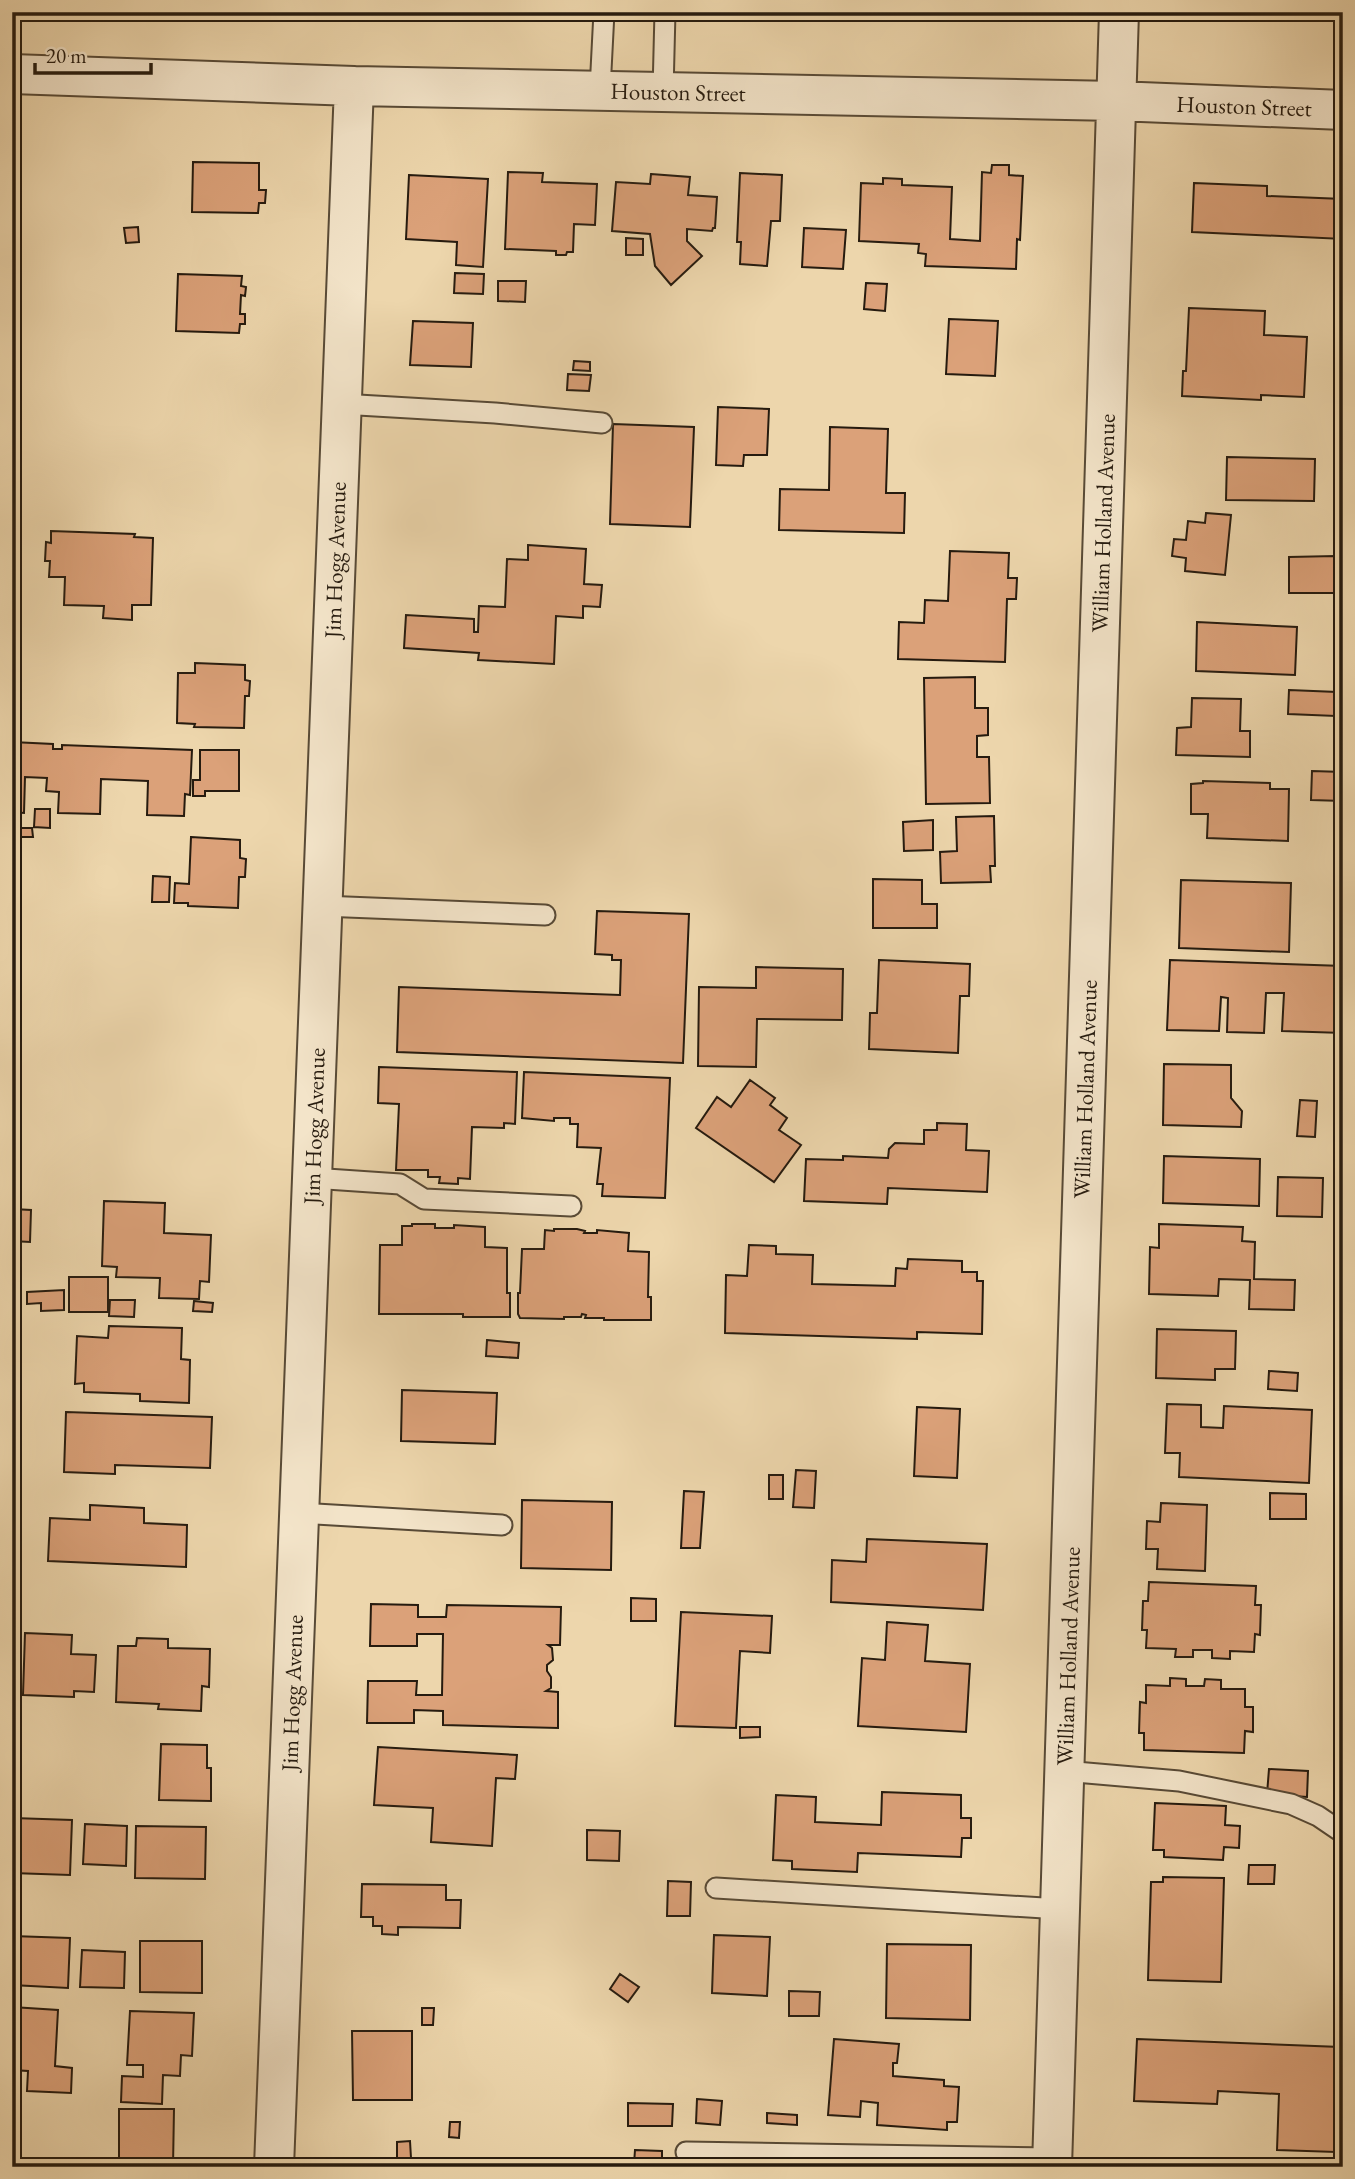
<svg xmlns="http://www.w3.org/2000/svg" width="1355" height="2179" viewBox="0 0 1355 2179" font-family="'EB Garamond',serif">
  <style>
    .building { fill: #dba179; stroke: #261b0f; stroke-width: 2 }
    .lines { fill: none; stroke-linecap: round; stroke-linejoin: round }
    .service-casing { stroke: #584a36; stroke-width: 23 }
    .minor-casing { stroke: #584a36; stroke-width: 42 }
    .service { stroke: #f3e4c9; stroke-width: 19 }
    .minor { stroke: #f3e4c9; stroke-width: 38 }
    .labels { text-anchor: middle; stroke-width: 5; stroke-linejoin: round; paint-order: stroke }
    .street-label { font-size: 23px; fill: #261b0f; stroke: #f3e4c9 }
  </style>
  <rect width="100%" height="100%" fill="#edd6ac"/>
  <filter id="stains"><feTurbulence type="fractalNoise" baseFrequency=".00286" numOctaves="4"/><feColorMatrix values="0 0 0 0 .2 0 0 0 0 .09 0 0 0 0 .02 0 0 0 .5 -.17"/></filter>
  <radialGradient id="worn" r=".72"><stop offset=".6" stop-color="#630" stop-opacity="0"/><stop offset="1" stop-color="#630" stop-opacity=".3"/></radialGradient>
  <!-- building -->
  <path class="building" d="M876 12H926V16L876 15Z
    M193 162 259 163V190H266L265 203H259L258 213 192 212Z
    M992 165H1009V175L1023 176 1020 240 1017 239 1016 269 925 266 926 254 918 253 919 244 859 241 861 183 883 184V178L902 179V185L952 187 950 239 980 241 982 172 991 173Z
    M508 172 543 173 542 182 597 184 595 225 574 224 573 252H567L566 255H556V251L505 249Z
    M740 173 782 175 780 221H771L767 266 740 264 741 242H737Z
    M651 174 690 177 688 195 717 197 715 228H713L712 231 687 229V241L702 256 671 285 655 266 650 234 612 231 616 182 650 184Z
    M409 175 488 179 483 267 456 265 457 242 406 239Z
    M1194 183 1267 186V196L1343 199V239L1192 232Z
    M138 227 139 242 126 243 124 228Z
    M804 228 846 230 843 269 802 267Z
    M626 238 643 239V255H626Z
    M455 273 484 274 483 294 454 293Z
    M178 274 242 276 241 286 246 287 245 296 241 295 240 314H245V324H240L239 333 176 331Z
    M498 281H526L525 302 498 301Z
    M866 283 887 284 885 311 864 309Z
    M1189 308 1265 311 1264 335 1307 337 1304 397 1261 395V400L1182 396 1183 371H1186Z
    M949 319 998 321 995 376 946 374Z
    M413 321 473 323 471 367 410 365Z
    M574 361 590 362V371L573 370Z
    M568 374 591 375 589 391 567 390Z
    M718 407 769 409 767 455H744L743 466 716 465Z
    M613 424 694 427 690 527 610 524Z
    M830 427 888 429 886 493H905L904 533 779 530 780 489 829 490Z
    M1227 457 1315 459 1314 501 1226 500Z
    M1206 513 1231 515 1225 575 1185 571 1186 558 1172 556 1174 539 1186 540 1188 521 1205 523Z
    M51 531 135 534 134 537 153 538 151 605H132V620L103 618 104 606 64 605 65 577H49L50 561H45L46 542 51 543Z
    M528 545 586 549 584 584 602 585 600 607 583 606V618L556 616 554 664 478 660 479 653 404 648 406 615 474 619V632H478L479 606 505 607 507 559 528 560Z
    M950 551 1009 553 1008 578H1017L1016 599H1007L1005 662 898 659 899 622 924 623 925 600 948 601Z
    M1335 556V593H1289V557Z
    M1197 622 1297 627 1295 675 1196 671Z
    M195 663 245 665V680L250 681 249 696H245L244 728 194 727 195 724 177 723 178 673H195Z
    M975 677V708H988V735L977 736V757H989L990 803 926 804 924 678Z
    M1289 690 1337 692 1336 716 1288 714Z
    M1192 698 1241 699 1240 731H1250V757L1176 755 1177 728 1191 727Z
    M12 742 53 744V749H62V745L192 750 190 795 185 794 184 816 147 815 148 781 101 779 100 814 58 813 59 792 46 791 47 778 25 777 24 813 12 812Z
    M200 750H239V791H205V796H193V780H200Z
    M1312 771 1343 772V801L1311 800Z
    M1203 781 1270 783V789H1289L1288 841 1207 838 1208 814H1191V784L1203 783Z
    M35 809H50V828L34 827Z
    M994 816 995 866H990L991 882 941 883 940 852 957 851 956 817Z
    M933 820V850L904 851 903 822Z
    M18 828H32L33 837H18Z
    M191 837 240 840V858L246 859 245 877H239L238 908 188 906V903H174L175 883 189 884Z
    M153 876 170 877 169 902H152Z
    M873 879 922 880V904H937V928H873Z
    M1181 880 1291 883 1289 952 1179 948Z
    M597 911 689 914 683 1063 397 1052 399 987 620 995 621 960H612V955L595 954Z
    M879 960 970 964 969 996H960L958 1053 869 1049 870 1013H877Z
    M1170 960 1343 966V1033L1282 1031 1284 993H1266L1264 1033 1227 1032 1228 998 1221 997 1219 1031 1167 1030Z
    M756 967 843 969 842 1020 757 1019 756 1067 698 1066 699 987 756 988Z
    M1164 1064 1231 1065V1098L1242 1111 1241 1127 1163 1125Z
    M379 1067 517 1072 515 1124 504 1123V1128L472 1127 470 1179 458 1178V1184L439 1183 440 1177H428V1170H396L399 1104 378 1103Z
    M524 1072 670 1078 665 1198 602 1196 603 1184H597L601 1148 577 1147 578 1124H570V1118H554V1121L522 1118Z
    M750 1080 775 1098 770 1105 787 1118 779 1130 801 1145 774 1182 696 1128 717 1097 731 1107Z
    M1300 1100 1317 1101 1315 1137 1297 1136Z
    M937 1123 967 1124 966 1150 989 1151 987 1192 888 1188 887 1204 804 1201 806 1159 843 1160V1156L888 1158 889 1149 895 1143 924 1144V1130H937Z
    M1164 1156 1260 1159 1259 1206 1163 1203Z
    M1278 1177 1323 1178 1322 1217 1277 1216Z
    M104 1201 165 1203 164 1233 211 1235 209 1282 200 1281 199 1299 159 1298 160 1278 116 1277 117 1267 102 1266Z
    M13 1209 31 1210 30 1242 12 1241Z
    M412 1224H435V1228H454V1225L485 1227V1247L507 1248V1293H510V1317H463V1314H379L380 1245H402V1226H412Z
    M1159 1224 1243 1227 1242 1241 1255 1242 1254 1279 1295 1280 1294 1310 1249 1309 1250 1280 1219 1279 1218 1296 1149 1294 1150 1247 1159 1248Z
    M554 1229H577L585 1231 584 1233H597V1230L629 1233 628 1251 649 1252 648 1297H651V1320H604V1318H585L586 1315 582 1314 581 1317H564V1319L520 1318 518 1314V1293H520L522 1249H544L545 1230 554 1231Z
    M749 1245 776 1246V1254L813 1255 812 1284 895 1286 896 1268 907 1269 908 1259 962 1261V1272H977V1281H983L982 1334 917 1332V1339L725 1333 726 1275 747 1276Z
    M69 1277H108V1312H69Z
    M64 1290V1310L41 1311V1303L27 1304V1292Z
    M110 1300H135L134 1317 109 1316Z
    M194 1301 213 1303 212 1312 193 1311Z
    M109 1326 182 1328 181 1359 190 1360 189 1403 140 1401V1394L84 1392V1383L75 1384 77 1336 108 1338Z
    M1157 1329 1236 1331 1235 1369H1215V1380L1156 1378Z
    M487 1340 519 1343 518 1358 486 1356Z
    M1269 1371 1298 1373 1297 1391 1268 1389Z
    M402 1390 497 1393 495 1444 401 1441Z
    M1167 1404 1201 1405V1427L1223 1428 1224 1406 1312 1410 1309 1483 1179 1477 1180 1453H1165Z
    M917 1407 960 1409 957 1478 914 1476Z
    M66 1412 212 1417 210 1468 115 1465V1474L64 1472Z
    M796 1470 816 1471 814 1508 793 1507Z
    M769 1475H783V1499H769Z
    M684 1491 704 1492 700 1548H681Z
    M1270 1493 1306 1494V1519H1270Z
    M522 1500 612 1502 611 1570 521 1568Z
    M1161 1503 1207 1505 1205 1571 1157 1569 1158 1549H1146L1147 1521 1160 1522Z
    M90 1505 144 1508V1523L187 1525 186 1567 48 1561 50 1518 90 1520Z
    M867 1539 987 1544 983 1610 831 1602 832 1560 866 1562Z
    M1149 1582 1256 1586 1255 1605H1261L1260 1635 1255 1634 1254 1652 1230 1651V1659L1212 1658V1650H1193V1657H1175L1176 1649 1146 1648 1147 1630H1142L1143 1601H1148Z
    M631 1598 656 1599V1621H631Z
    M371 1604 418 1605V1617H446L447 1605 561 1607 560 1645H548L552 1648 553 1660 547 1665V1671L551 1677V1688L546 1691 558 1692V1728L443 1725V1711L414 1710V1723H367L368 1681H417L416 1695H442L443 1634H417V1646H370Z
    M681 1612 772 1616 770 1653 740 1651 736 1728 675 1726Z
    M887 1622 928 1625 925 1661 970 1664 966 1732 858 1726 862 1658 885 1660Z
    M25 1633 72 1635 71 1654 96 1655 94 1692 74 1691V1697L23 1695Z
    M137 1638 168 1639V1648L210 1649 209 1687 202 1686 201 1711 158 1709 159 1704 116 1702 118 1646H136Z
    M1170 1678 1186 1679V1686H1204L1205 1679 1221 1680V1689H1245V1707H1253V1732L1245 1731 1244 1753 1144 1750V1733H1139L1140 1702 1146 1703V1685L1170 1686Z
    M740 1727H760V1737L740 1738Z
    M161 1744 207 1745V1768H211V1801L159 1800Z
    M378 1747 517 1755 515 1779 496 1778 492 1846 431 1842 433 1808 374 1805Z
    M1269 1769 1308 1771 1307 1797 1267 1794Z
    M882 1792 961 1795V1818H971V1838H962L961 1857 858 1853 857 1872 792 1869V1861L773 1860 776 1795 816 1797 815 1822 881 1825Z
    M1155 1803 1226 1806 1225 1825 1240 1826 1239 1848 1224 1847 1223 1860 1164 1857V1850H1153Z
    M13 1818 72 1820 70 1875 12 1873Z
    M85 1824 127 1826 126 1866 83 1864Z
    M136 1826 206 1827 205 1879 135 1878Z
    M587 1830 620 1831 619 1861 587 1860Z
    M1249 1865H1275L1274 1884H1248Z
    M1163 1877 1224 1878 1221 1982 1148 1980 1151 1882H1163Z
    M668 1881 691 1882 690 1916H667Z
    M362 1884 446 1885V1900H461L460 1928 398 1927V1935L382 1934V1926H373V1917H361Z
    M714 1935 770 1937 767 1996 712 1993Z
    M12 1936 70 1938 68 1988 12 1985Z
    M140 1941H202V1993L140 1992Z
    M887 1944 971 1945 970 2020 886 2018Z
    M82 1950 125 1952 124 1988 80 1987Z
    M620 1974 639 1987 628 2002 610 1989Z
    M789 1991 820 1992 819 2016H789Z
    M12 2007 58 2010 55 2066 72 2068 71 2093 27 2091 28 2071 12 2070Z
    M422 2008H434L433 2025H422Z
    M130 2011 194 2013 192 2056 181 2055 180 2076 163 2075 162 2104 121 2102 122 2076 143 2077V2065H127Z
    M352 2031H412V2100H353Z
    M834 2039 899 2044 897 2063H893V2076L944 2080V2086L959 2087 957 2122H947V2130L877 2125 878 2103 861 2101 860 2117 828 2115Z
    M1137 2039 1340 2047 1336 2152 1277 2150 1279 2094 1218 2091 1217 2104 1134 2101Z
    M697 2099 722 2101 720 2125 696 2123Z
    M628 2103 673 2104 672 2126H628Z
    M119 2109H174L173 2167 119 2166Z
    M767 2113 797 2115V2125L767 2123Z
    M450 2122H460L459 2138 449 2137Z
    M410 2141 411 2158 397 2159V2142Z
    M635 2150 662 2151V2164L684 2165V2167H602V2162L634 2164Z"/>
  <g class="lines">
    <!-- service casing -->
    <g class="service-casing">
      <path id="service" d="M600 90 604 12
        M663 92 665 12
        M341 404 495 413 602 423
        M322 906 545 915
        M312 1178 400 1184 424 1199 571 1206
        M299 1513 502 1525
        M1064 1771 1179 1781 1291 1804 1318 1816 1343 1833
        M716 1888 1060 1909
        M686 2152 1052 2158"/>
    </g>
    <!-- minor casing -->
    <g class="minor-casing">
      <path id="minor" d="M12 74 354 86 1116 101 1343 110
        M274 2167 354 86
        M1052 2167 1119 12"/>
    </g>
    <!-- service -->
    <use href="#service" class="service"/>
    <!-- minor -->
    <use href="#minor" class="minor"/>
  </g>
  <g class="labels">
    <!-- street labels -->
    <g class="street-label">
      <text transform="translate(678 92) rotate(1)" y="8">Houston Street</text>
      <text transform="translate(1244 106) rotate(2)" y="8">Houston Street</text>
      <text transform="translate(1103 523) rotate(-88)" y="8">William Holland Avenue</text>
      <text transform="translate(335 560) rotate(-88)" y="8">Jim Hogg Avenue</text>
      <text transform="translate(1085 1089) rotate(-88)" y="8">William Holland Avenue</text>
      <text transform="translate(314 1126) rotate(-88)" y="8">Jim Hogg Avenue</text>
      <text transform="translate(1068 1656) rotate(-88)" y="8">William Holland Avenue</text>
      <text transform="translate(292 1693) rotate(-88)" y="8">Jim Hogg Avenue</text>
    </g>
  </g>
  <!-- margin -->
  <rect width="1355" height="2179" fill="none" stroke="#edd6ac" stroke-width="42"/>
  <rect x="14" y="14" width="1327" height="2151" fill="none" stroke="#261b0f" stroke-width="3.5"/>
  <rect x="21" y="21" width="1313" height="2137" fill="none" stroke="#261b0f" stroke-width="2"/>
  <!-- scale -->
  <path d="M35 63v10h116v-10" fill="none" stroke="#261b0f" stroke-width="3.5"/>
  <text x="46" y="63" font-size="21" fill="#261b0f" stroke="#f3e4c9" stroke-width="5" paint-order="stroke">20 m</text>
  <rect width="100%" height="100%" filter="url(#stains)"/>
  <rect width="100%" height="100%" fill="url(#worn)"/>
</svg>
